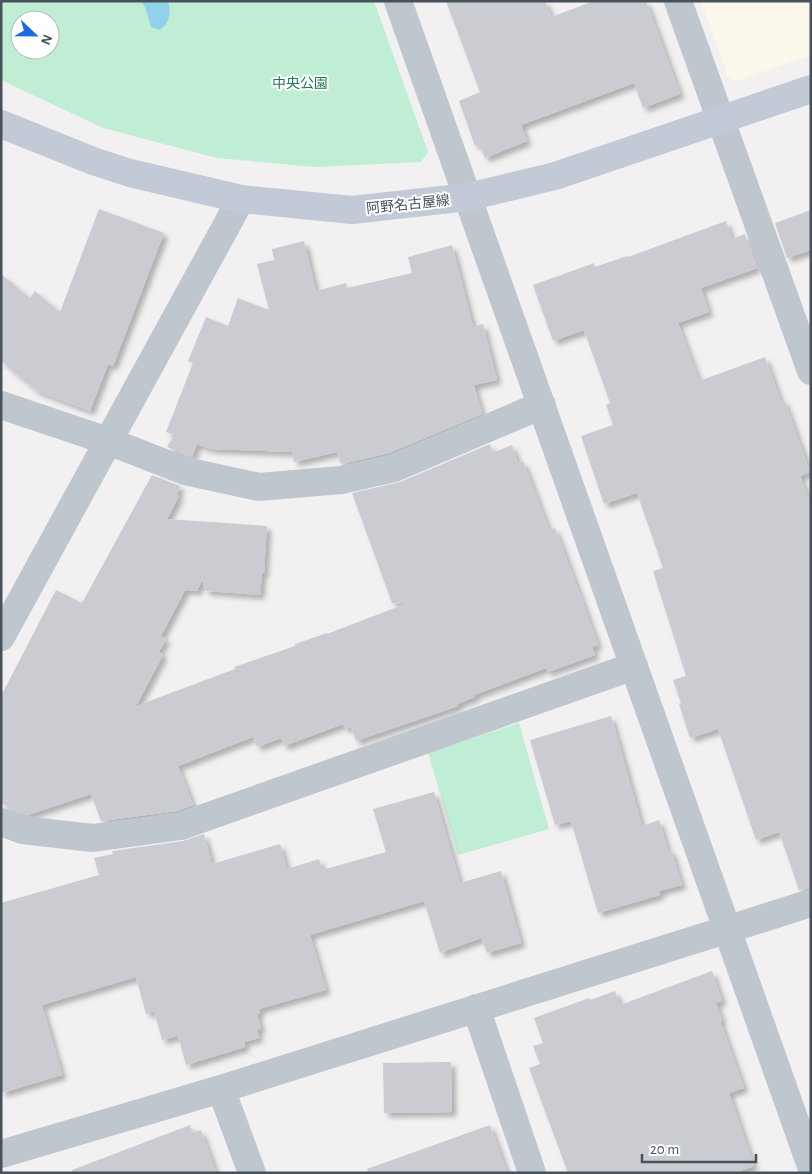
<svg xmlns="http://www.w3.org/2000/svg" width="812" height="1174" viewBox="0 0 812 1174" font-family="'Alegreya Sans','Noto Sans JP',sans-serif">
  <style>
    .commercial { fill: #fbf7eb }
    .green { fill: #c0eed4; fill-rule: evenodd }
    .water { fill: #8fd2e9 }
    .building { fill: #caccd2; filter: url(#shadow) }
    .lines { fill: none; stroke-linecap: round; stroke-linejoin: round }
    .minor { stroke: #bec6ce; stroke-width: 28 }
    .secondary { stroke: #c1cad6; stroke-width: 28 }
    .labels { text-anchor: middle; stroke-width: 4; stroke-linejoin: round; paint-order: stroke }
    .park-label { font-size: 14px; fill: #1b7c50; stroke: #fff }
    .street-label { font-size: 14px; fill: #48525d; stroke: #fff }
  </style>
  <defs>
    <filter id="shadow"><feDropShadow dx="4.5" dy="4.5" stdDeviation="2.5" flood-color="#0004"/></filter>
  </defs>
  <rect width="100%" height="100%" fill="#f2f0f0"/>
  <!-- commercial -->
  <path class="commercial" d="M701 1H811V55L736 81 728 77Z"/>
  <!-- green -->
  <path class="green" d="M1 1H374L428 152 421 162 315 167 217 158 103 128 1 80ZM20 20H50V50H20Z
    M519 723 549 829 458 855 428 753Z"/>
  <!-- water -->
  <path class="water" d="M141 1H164L169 4C171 16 169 23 160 30L151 27 145 7Z"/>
  <!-- building -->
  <path class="building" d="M446 1H545L551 17 594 1H646L680 94 643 108 634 83 521 125 527 141 485 158 480 145 475 146 459 101 480 92Z
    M99 209 164 233 113 366 108 364 90 411 37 391 1 361V274L30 298 35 291 60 312Z
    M811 210V250L787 258 775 223Z
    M726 221 732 239 745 234 757 268 701 288 709 312 678 323 699 381 765 357 781 402 784 400 810 472 800 476 811 505V888L799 890 779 832 756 840 718 729 690 738 679 704 681 703 673 680 686 676 653 571 663 568 637 493 604 504 581 436 613 425 606 405 610 403 584 330 553 341 533 285 594 263 595 267 627 256 628 257Z
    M304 241 316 291 346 283 347 288 412 273 408 257 452 245 473 327 483 324 497 380 474 385 482 414 389 453 341 464 337 452 294 462 292 452 211 449 197 444 192 457 167 447 174 435 166 432 193 363 188 361 206 317 228 326 238 298 269 310 257 264 274 260 272 249Z
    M490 444 492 453 512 445 518 463 523 461 549 530 555 528 580 595 598 645 592 647 595 655 548 672 546 668 474 695 475 697 457 704 458 706 356 741 351 727 345 729 343 724 284 746 281 738 257 747 253 737 178 766 193 805 177 811 101 821 91 794 28 815 14 810 1 803V696L56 590 82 603 152 475 180 486 177 495 179 496 167 519 267 526 264 573H262L260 595 206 591 202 580 197 591 185 590 161 636 166 639 159 652 163 655 136 706 235 669 234 667 295 646V644L327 633V634L405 604 392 603 352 493 400 482Z
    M611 716 642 826 659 820 668 851 671 850 682 885 659 891 660 895 598 913 571 821 555 825 530 740Z
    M434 792 460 883 501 871 521 943 487 953 481 938 440 953 424 901 310 935 326 990 259 1009 260 1013 257 1014 261 1029 257 1030 259 1038 244 1042 245 1047 186 1065 178 1036 162 1040 154 1011 146 1014 136 977 42 1005 62 1075 1 1093V903L99 875 94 858 113 854 112 851 183 841 204 834 212 864 280 844 287 869 319 859 322 870 386 852 373 809Z
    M712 971 722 1001 716 1003 722 1020 720 1021 744 1088 729 1093 754 1166 735 1173H568L529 1068 540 1064 533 1046 543 1043 534 1018 589 998 590 1000 615 991 620 1005Z
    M451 1062 452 1112 384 1113 383 1063Z
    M190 1125 193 1133 201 1130 216 1173H72V1170Z
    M490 1125 507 1173H368L367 1169Z"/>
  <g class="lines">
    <!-- minor -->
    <path class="minor" d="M398 1 811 1166
      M678 1 811 371
      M1 405 108 441 185 471 259 487 341 480 394 468 542 405
      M1 637 241 199
      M1 822 22 830 93 838 181 826 634 666
      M476 1008 532 1173
      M221 1089 252 1173
      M1 1154 221 1089 811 903"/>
    <!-- secondary -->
    <path class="secondary" d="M1 124 93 161 130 173 241 199 352 210 468 197 555 176 811 89"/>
  </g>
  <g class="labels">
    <!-- park labels -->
    <g class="park-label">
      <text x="300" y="88">中央公園</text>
    </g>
    <!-- street labels -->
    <g class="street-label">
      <text transform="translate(408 204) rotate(-6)" y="5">阿野名古屋線</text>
    </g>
  </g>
  <!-- border -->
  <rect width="812" height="1174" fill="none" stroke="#48525d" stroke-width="5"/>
  <!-- north arrow -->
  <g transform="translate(35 35) rotate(112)"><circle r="24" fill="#ffffff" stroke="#b6babe"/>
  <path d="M0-4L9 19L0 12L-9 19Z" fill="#2069dc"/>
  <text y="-8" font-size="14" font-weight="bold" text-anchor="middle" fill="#48525d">N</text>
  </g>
  <!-- scale -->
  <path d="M642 1154v8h114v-8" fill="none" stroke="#48525d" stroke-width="2.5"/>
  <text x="650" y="1154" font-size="15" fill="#48525d" stroke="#ffffff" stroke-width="4" paint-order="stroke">20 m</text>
</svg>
